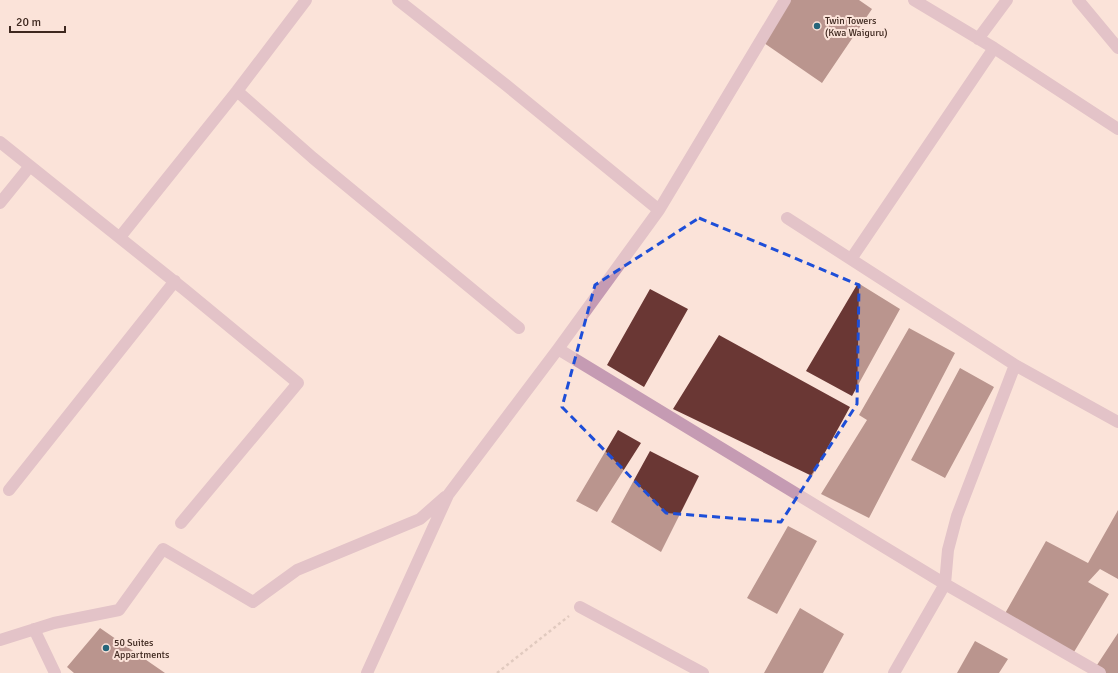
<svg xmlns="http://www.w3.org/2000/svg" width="1118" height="673" viewBox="0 0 1118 673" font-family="Signika,sans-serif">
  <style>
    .building { fill: #6a3734 }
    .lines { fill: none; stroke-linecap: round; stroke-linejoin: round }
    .path { stroke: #c1aaa0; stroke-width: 2.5; stroke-dasharray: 3 3; stroke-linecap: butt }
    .minor { stroke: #c59bb3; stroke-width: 12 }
    .marked { fill: none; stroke: #1d4ed8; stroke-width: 3; stroke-dasharray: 8 5; stroke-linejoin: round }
    .poi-dot { fill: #26657a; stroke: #fbe3d9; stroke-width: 1.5 }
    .labels { text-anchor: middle; stroke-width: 4; stroke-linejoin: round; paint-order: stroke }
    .poi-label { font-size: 10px; fill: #3e281f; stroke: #fbe3d9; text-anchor: start }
  </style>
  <rect width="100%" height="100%" fill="#fbe3d9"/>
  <!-- building -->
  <path class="building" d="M790 0H859L872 9 822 83 764 43Z
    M858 283 900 309 852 396 806 371Z
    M650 289 688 309 644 387 607 365Z
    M909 328 955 353 869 518 821 494 867 420 859 415Z
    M719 335 850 407 812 476 673 409Z
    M960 368 994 387 945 478 911 460Z
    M618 430 641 443 597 512 576 501Z
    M650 451 699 476 661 552 611 522Z
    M1118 510V579L1100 569 1088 582 1109 594 1074 652 1003 617 1046 541 1088 563Z
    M788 526 817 541 777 614 747 598Z
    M800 608 844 634 823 673H764Z
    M100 628 165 673H74L67 667Z
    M1118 633V673H1106L1095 668Z
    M975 641 1008 659 999 673H957Z"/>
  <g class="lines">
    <!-- path -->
    <path class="path" d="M497 673 569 616"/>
    <!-- minor -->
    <path class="minor" d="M398 0 506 85 659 210
      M914 0 994 48 1118 129
      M1078 0 1118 48
      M978 39 1007 0
      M237 91 313 158 519 328
      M0 142 185 290 298 383 181 523
      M0 203 30 166
      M787 218 1015 365 1118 422
      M120 237 237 91 306 0
      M851 259 994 48
      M558 349 945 584 1100 673
      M9 490 175 281
      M580 607 703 673
      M34 629 55 673
      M0 640 54 623 119 610 163 549 253 602 297 570 420 519 445 497
      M367 673 448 495 558 349 659 210 785 0
      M894 673 945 584 948 550 957 516 1015 365"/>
  </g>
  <!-- marked area -->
  <path d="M0 0H1118V673H0ZM699 218 859 285 857 404 781 522 666 513 562 407 595 285Z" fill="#fbe3d9" fill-opacity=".55" fill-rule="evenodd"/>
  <path class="marked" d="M699 218 859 285 857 404 781 522 666 513 562 407 595 285Z"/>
  <!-- markers -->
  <g class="poi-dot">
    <circle cx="817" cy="26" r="4"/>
    <circle cx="106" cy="648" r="4"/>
  </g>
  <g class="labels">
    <!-- poi labels -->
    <g class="poi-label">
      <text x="825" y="24">Twin Towers<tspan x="825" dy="12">(Kwa Waiguru)</tspan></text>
      <text x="114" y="646">50 Suites<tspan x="114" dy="12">Appartments</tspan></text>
    </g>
  </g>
  <!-- scale -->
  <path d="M10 26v6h55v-6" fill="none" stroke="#3e281f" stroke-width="2"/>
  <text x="16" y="26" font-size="12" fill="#3e281f" stroke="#fbe3d9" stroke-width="3" paint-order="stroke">20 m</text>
</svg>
